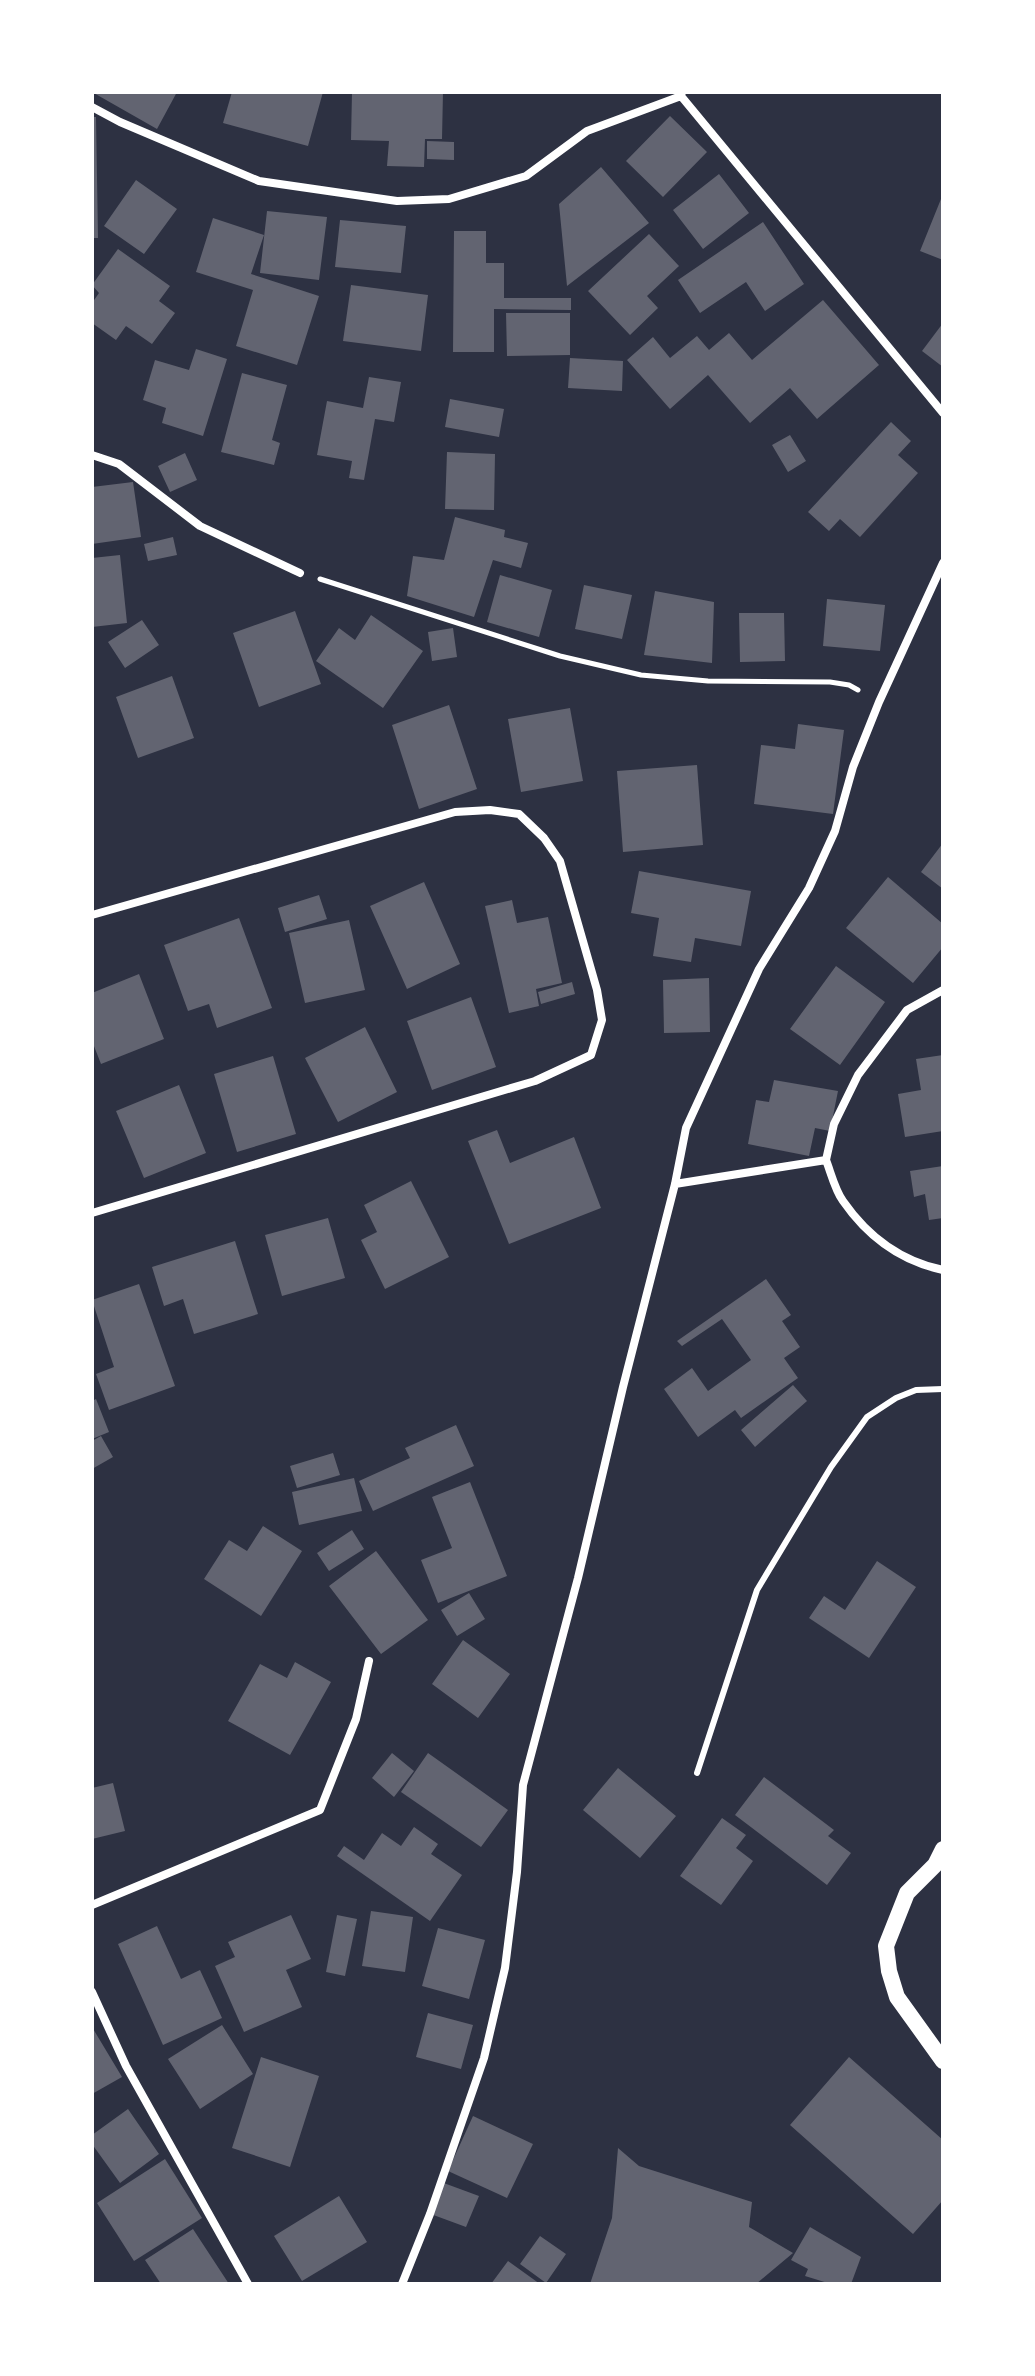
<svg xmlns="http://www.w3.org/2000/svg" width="1035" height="2376" viewBox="0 0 1035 2376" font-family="'Golos Text',sans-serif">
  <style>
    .building { fill: #626471 }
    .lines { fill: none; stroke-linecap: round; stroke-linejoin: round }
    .path { stroke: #fff; stroke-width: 5 }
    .service { stroke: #fff; stroke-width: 6 }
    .minor { stroke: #fff; stroke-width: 8 }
    .secondary { stroke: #fff; stroke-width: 16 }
  </style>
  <rect width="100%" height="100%" fill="#2d3142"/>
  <!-- building -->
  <path class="building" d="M92 92H177L157 129Z
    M232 92H323L308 146 223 123Z
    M352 92H443L442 139H425L424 167 387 166 389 141 351 140Z
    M670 116 707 152 663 197 626 161Z
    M92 117H96L98 238H92Z
    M427 141 454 142V160L427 159Z
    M601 167 649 223 567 286 559 204Z
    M719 174 749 213 703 249 673 210Z
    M136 180 177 209 144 254 104 226Z
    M943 194V260L920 251Z
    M267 211 327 217 319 280 260 273Z
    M213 218 264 235 251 274 319 296 297 365 236 346 253 290 196 272Z
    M340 220 406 226 401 273 335 267Z
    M763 222 804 284 765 311 746 282 700 313 678 280Z
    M454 231H486V263H504V298H571V310L494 309V352H453Z
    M649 234 679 266 647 296 658 308 630 335 588 291Z
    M118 249 170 286 159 301 175 313 152 344 126 326 116 340 92 323V303L99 293 92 285Z
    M351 285 428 295 421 351 343 341Z
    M823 300 879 365 817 419 790 388 750 423 708 375 670 409 627 360 653 337 670 358 697 336 709 350 729 333 752 360Z
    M506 313H570V355L507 356Z
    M943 323V367L922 351Z
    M196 349 227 359 203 436 162 423 166 408 143 400 155 360 189 370Z
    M570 358 623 361 622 391 568 388Z
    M242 373 287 385 272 440 280 443 274 465 221 452Z
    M369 377 401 382 394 422 375 419 364 480 349 478 352 461 317 455 327 401 363 408Z
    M450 399 504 409 499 437 445 427Z
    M891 422 911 441 898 455 918 473 860 537 840 519 829 531 808 512Z
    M790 435 806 461 788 472 772 445Z
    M447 452 495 454 494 510 445 509Z
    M185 453 197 480 170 492 158 466Z
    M133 482 141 537 92 544V487Z
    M455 517 505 530 504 537 528 543 521 568 493 560 474 617 407 596 413 556 444 560Z
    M173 537 177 555 148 561 144 544Z
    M120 555 127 623 92 627V558Z
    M500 575 552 590 539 637 487 622Z
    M584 585 632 595 622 639 575 629Z
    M655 591 714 602 712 663 644 655Z
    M827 599 885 605 880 651 823 646Z
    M295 611 321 684 259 707 233 633Z
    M739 613H784L785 661 740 662Z
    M371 615 423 651 383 708 316 661 339 628 355 640Z
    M142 620 159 645 125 668 108 642Z
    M453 628 457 657 432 661 428 632Z
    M172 676 194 738 138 758 116 697Z
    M449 705 477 789 419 809 392 725Z
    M570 708 583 781 521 792 508 719Z
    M798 724 844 730 833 814 754 804 761 745 795 749Z
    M697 765 703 845 623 852 617 771Z
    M943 843V889L921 872Z
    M639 871 751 891 741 946 695 938 691 962 653 956 659 918 631 913Z
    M888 877 943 924V947L913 983 846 928Z
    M424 882 460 964 407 989 370 906Z
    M319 895 327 919 285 932 278 908Z
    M512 900 517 923 548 917 562 983 536 989 539 1006 509 1013 485 906Z
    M239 918 272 1008 217 1028 209 1004 188 1011 164 945Z
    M349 920 365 990 305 1003 289 933Z
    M836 966 885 1002 840 1065 790 1029Z
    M139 974 164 1039 101 1064 92 1041V993Z
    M709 978 710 1032 664 1033 663 980Z
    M572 982 575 994 541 1004 538 992Z
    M471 997 496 1067 432 1090 407 1021Z
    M365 1027 397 1092 338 1122 305 1058Z
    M943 1055V1131L905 1137 898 1094 921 1090 916 1059Z
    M273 1056 296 1134 237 1152 214 1074Z
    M774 1080 838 1091 830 1131 815 1128 809 1156 748 1144 756 1100 769 1102Z
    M179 1085 206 1153 144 1178 116 1111Z
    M497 1130 510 1163 574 1137 601 1208 509 1244 468 1141Z
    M943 1166V1218L929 1220 925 1194 914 1197 910 1171Z
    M411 1181 449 1257 385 1289 361 1240 377 1232 364 1205Z
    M328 1218 345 1278 282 1296 265 1235Z
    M235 1241 258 1314 194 1334 183 1299 164 1306 152 1267Z
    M766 1279 791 1315 782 1321 800 1347 784 1358 798 1378 741 1418 735 1410 698 1437 664 1389 692 1368 708 1391 751 1360 722 1319 682 1346 677 1341Z
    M139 1284 175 1386 109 1410 96 1374 114 1367 92 1300Z
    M793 1385 807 1401 755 1447 741 1430Z
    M96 1399 109 1432 92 1439V1401Z
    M456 1425 474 1466 373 1511 359 1481 410 1458 405 1448Z
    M101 1436 113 1457 92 1469V1441Z
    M333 1453 340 1475 297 1488 290 1466Z
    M354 1478 362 1511 299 1525 292 1492Z
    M470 1482 507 1576 438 1603 421 1560 452 1548 432 1497Z
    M263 1526 302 1551 261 1616 204 1579 229 1540 247 1551Z
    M352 1530 364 1549 329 1571 317 1553Z
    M376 1551 428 1620 381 1654 329 1586Z
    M877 1561 916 1587 869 1658 809 1618 824 1596 845 1610Z
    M469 1593 485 1619 457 1636 441 1610Z
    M463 1640 510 1674 478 1718 432 1684Z
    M295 1662 331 1682 290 1755 228 1721 260 1664 287 1678Z
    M392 1753 414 1771 394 1797 372 1778Z
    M428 1753 508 1810 481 1847 401 1792Z
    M618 1768 676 1816 640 1858 583 1810Z
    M764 1777 834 1830 828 1836 851 1853 827 1885 735 1815Z
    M113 1783 125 1831 92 1839V1788Z
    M722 1818 746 1835 736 1848 753 1861 721 1905 680 1876Z
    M414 1827 438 1844 431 1854 462 1875 430 1921 337 1856 344 1846 364 1860 382 1833 401 1846Z
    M371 1911 413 1917 405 1972 362 1966Z
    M291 1915 311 1959 286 1970 302 2007 244 2032 215 1966 235 1957 228 1942Z
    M337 1915 357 1919 345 1976 326 1972Z
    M157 1926 181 1979 200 1970 222 2018 163 2045 118 1944Z
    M438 1928 485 1940 469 1999 422 1986Z
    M428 2013 473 2025 461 2069 416 2057Z
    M222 2025 253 2074 200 2109 168 2059Z
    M92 2027 122 2077 92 2094Z
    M261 2057 319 2076 290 2167 232 2148Z
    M849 2057 943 2140V2200L913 2234 790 2125Z
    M128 2109 159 2154 120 2183 92 2144V2135Z
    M473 2116 533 2144 507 2198 448 2171Z
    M618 2148 639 2166 752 2202 749 2227 793 2253 756 2284H590L612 2218Z
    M165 2159 202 2218 134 2261 97 2203Z
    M441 2182 479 2196 466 2227 428 2213Z
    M339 2196 367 2242 302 2281 274 2236Z
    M810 2227 861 2257 851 2284H831L805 2276 808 2269 791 2260Z
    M193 2229 229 2284H161L145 2260Z
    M540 2236 566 2254 546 2283 520 2264Z
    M508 2261 540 2284H491Z"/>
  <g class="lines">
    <!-- path -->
    <path class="path" d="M320 579 560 656 641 675 708 681 830 682 849 685 858 690"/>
    <!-- service -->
    <path class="service" d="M697 1773 757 1590 831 1467 867 1417 896 1398 916 1390 943 1389"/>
    <!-- minor -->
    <path class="minor" d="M681 96 943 413
      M92 107 120 122 259 181 397 201 449 199 526 176 587 131 681 96 682 92
      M92 455 119 464 200 526 300 573
      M92 915 455 812 490 810 519 814 544 838 560 861 597 990 602 1020 591 1055 535 1081 92 1213
      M826 1160 834 1124 858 1075 907 1010 943 990
      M826 1160C831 1173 835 1190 843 1201 868 1237 900 1261 943 1270
      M675 1184 826 1160
      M92 1905 320 1810 356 1719 369 1661
      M92 1992 126 2066 248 2284
      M402 2284 430 2214 484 2058 505 1968 517 1872 523 1785 578 1578 623 1387 675 1184 686 1128 759 969 809 888 835 831 853 767 879 702 943 563"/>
    <!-- secondary -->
    <path class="secondary" d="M943 1849 935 1865 907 1893 886 1946 889 1971 897 1997 943 2061"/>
  </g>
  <!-- border -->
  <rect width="1035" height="2376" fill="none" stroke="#ffffff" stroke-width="188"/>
</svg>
